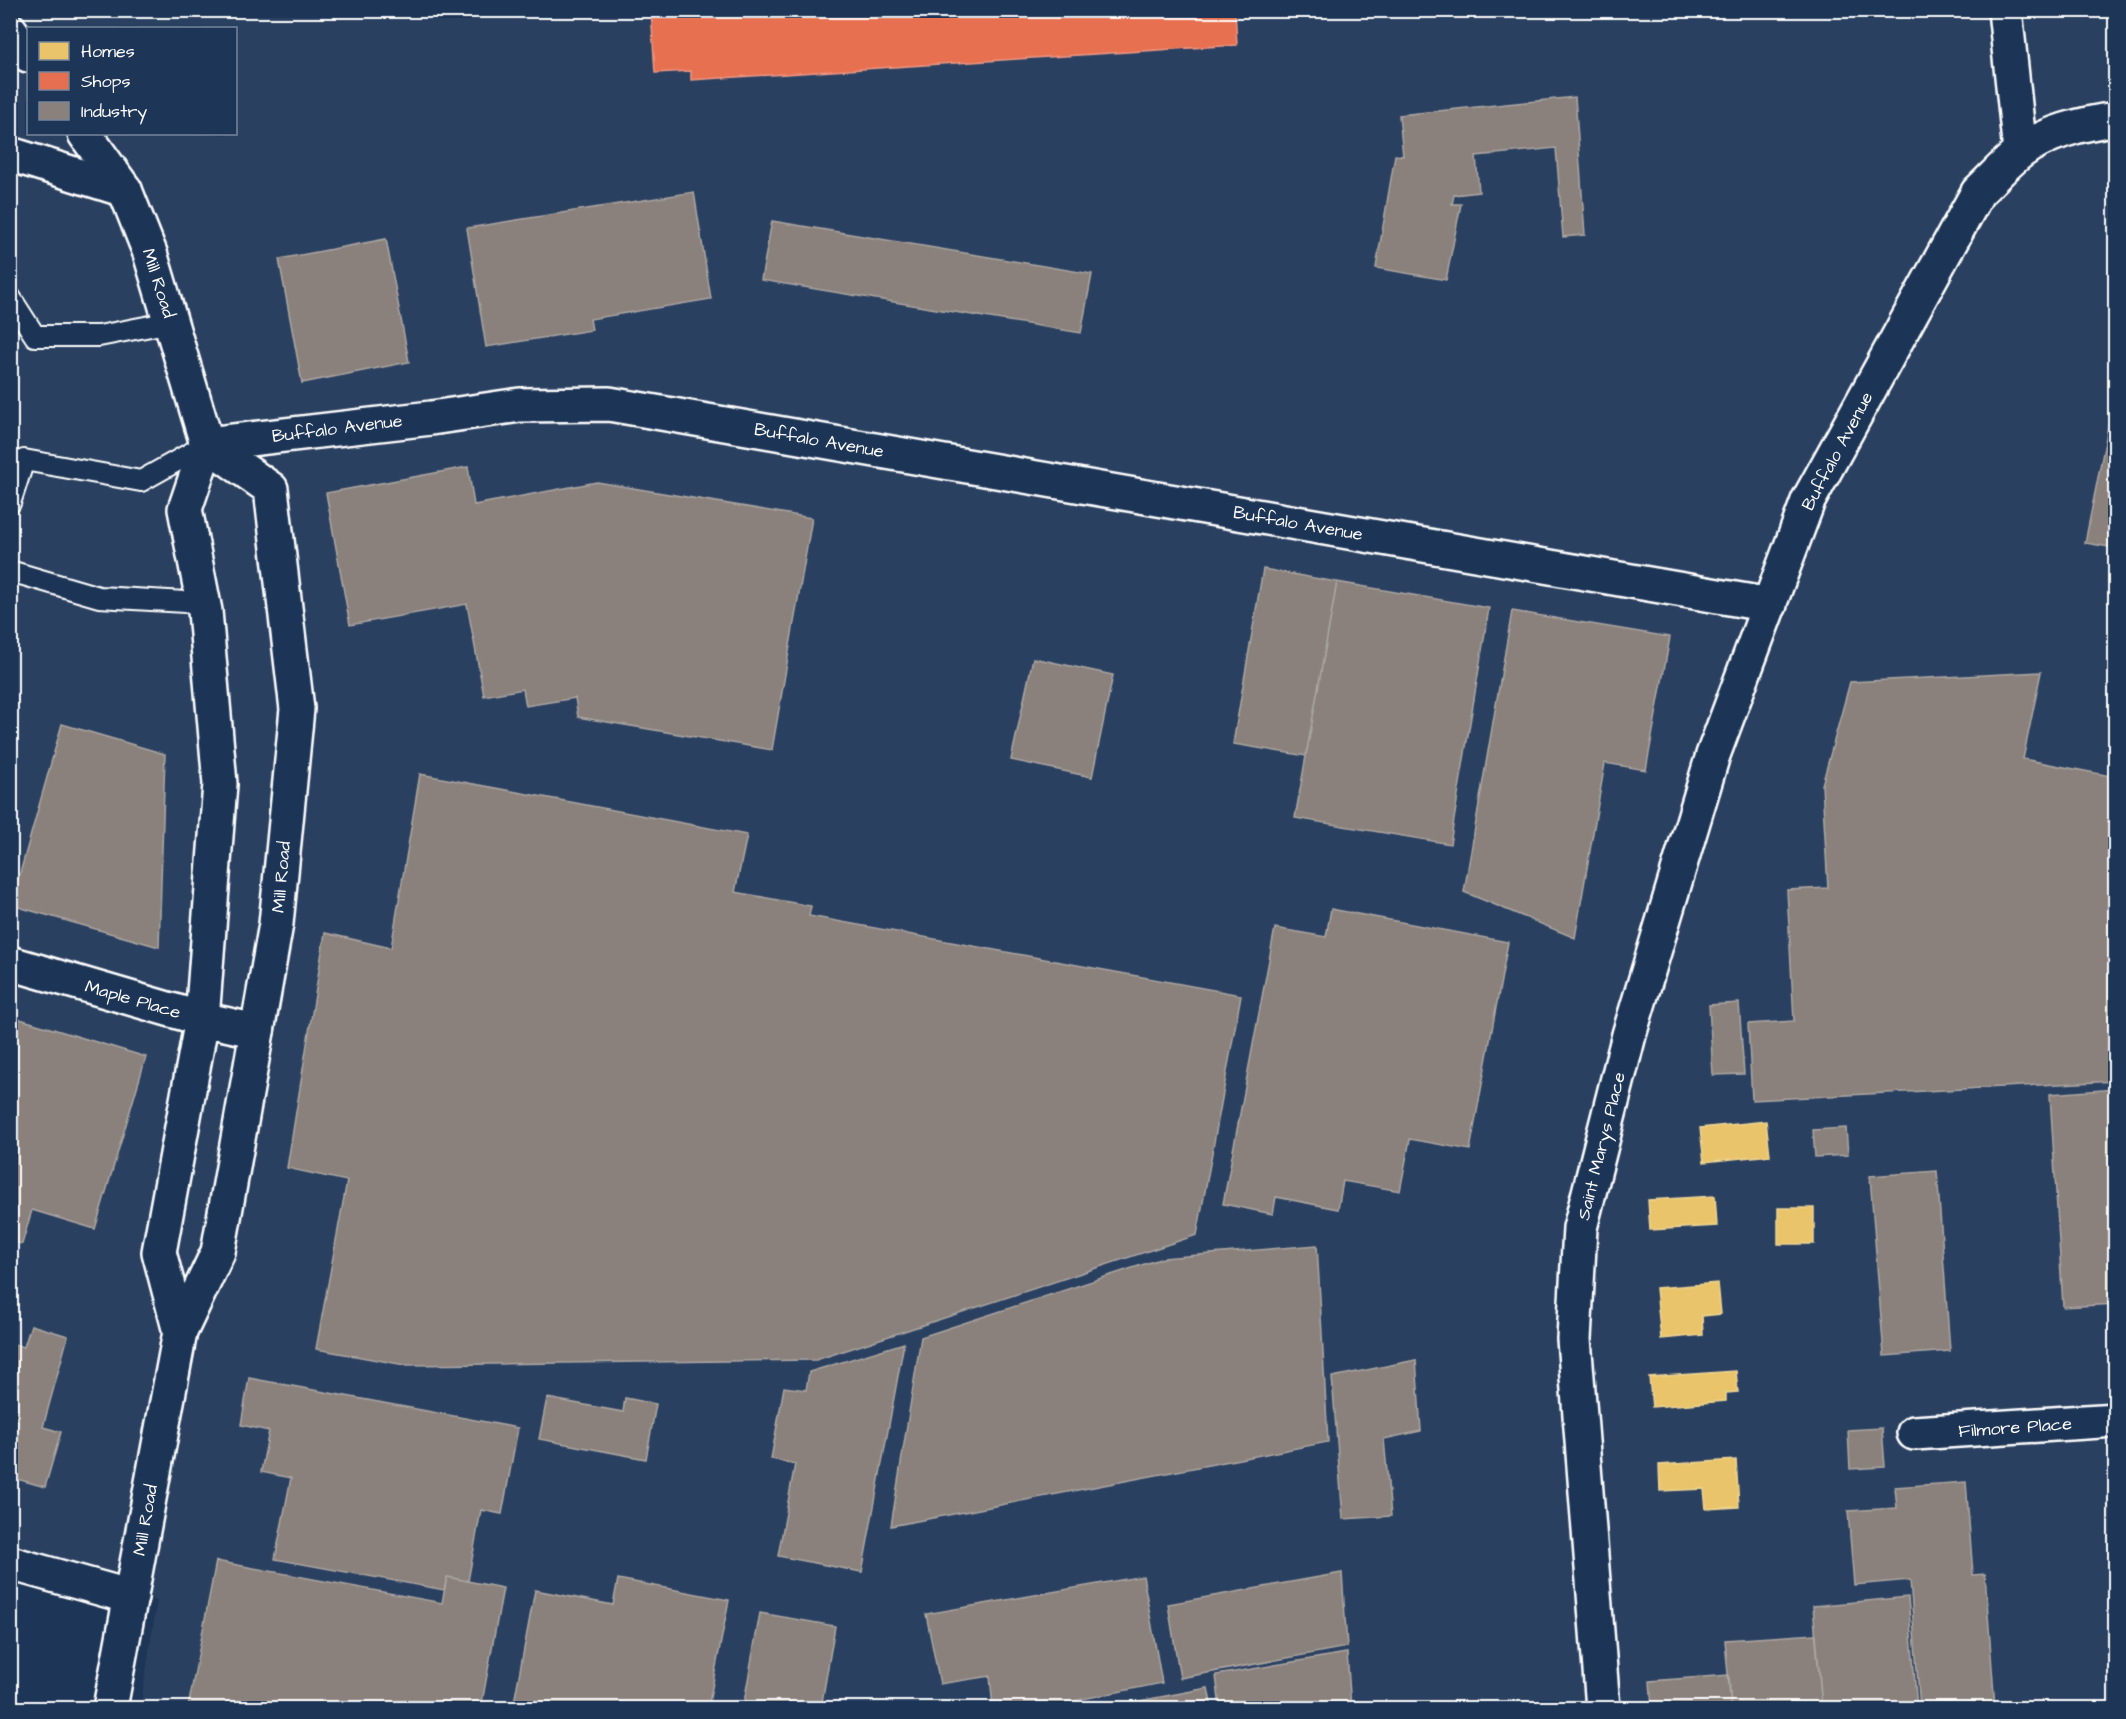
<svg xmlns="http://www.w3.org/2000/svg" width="2126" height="1719" viewBox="0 0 2126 1719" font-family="'Architects Daughter',sans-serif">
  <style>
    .built { fill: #2a4161; fill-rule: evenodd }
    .homes { fill: #e9c46a; stroke: #f0d697; stroke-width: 1.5 }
    .shops { fill: #e76f51; stroke: #ee9a85; stroke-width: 1.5 }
    .industry { fill: #8a817c; stroke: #ada7a3; stroke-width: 1.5 }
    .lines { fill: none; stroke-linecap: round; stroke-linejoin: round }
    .lane-casing { stroke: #fff; stroke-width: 24 }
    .street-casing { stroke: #fff; stroke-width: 38 }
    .secondary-casing { stroke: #fff; stroke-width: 38 }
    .lane { stroke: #1d3557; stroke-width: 20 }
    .street { stroke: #1d3557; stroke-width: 33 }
    .secondary { stroke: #1d3557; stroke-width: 33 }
    .labels { text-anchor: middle; stroke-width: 6; stroke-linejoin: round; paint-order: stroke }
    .street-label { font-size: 18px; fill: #fff; stroke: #1d3557 }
  </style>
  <rect width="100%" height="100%" fill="#1d3557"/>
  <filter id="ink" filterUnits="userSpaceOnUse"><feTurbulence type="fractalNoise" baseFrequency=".0167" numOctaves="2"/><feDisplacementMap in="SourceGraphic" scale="12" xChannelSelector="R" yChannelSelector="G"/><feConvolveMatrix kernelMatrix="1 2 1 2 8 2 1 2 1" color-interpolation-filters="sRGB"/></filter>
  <g filter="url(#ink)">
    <!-- built -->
    <path class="built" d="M10 11H2115V1708H140L157 1601 11 1556ZM28 28H236V134H28Z"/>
    <!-- homes -->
    <path class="homes" d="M1766 1121 1770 1155 1704 1162 1700 1128Z
      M1715 1196 1717 1226 1650 1230 1648 1200Z
      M1778 1208H1814V1244H1778Z
      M1718 1283 1721 1314 1702 1316 1703 1335 1661 1339 1656 1288Z
      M1736 1371 1738 1392 1726 1393V1401L1652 1407 1649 1377Z
      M1736 1460 1739 1507 1706 1509 1704 1489 1660 1491 1659 1465Z"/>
    <!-- shops -->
    <path class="shops" d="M651 10H1235L1237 45 691 80V71L655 73Z"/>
    <!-- industry -->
    <path class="industry" d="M1575 97 1585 235 1563 237 1556 148 1476 156 1479 192 1454 195 1452 204H1461L1446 280 1376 268 1395 155 1403 156 1399 115Z
      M694 192 711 299 590 319 592 330 486 347 467 228Z
      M772 221 1092 274 1081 333 761 280Z
      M386 239 409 362 302 383 279 259Z
      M2116 387V548L2085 543Z
      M468 467 474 505 597 482 812 518 772 750 578 717 575 698 526 706 523 689 484 696 467 604 350 625 326 493Z
      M1263 569 1337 582 1306 756 1233 744Z
      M1337 582 1489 608 1450 844 1295 818Z
      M1512 611 1670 637 1646 770 1605 763 1575 938 1464 892Z
      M1033 658 1113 675 1092 777 1011 760Z
      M2041 672 2023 759 2116 777V1081L1752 1100 1748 1024 1794 1021 1787 890 1828 888 1822 785 1850 682Z
      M62 724 165 754 159 947 11 905Z
      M420 774 747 835 735 892 811 906 809 916 1241 995 1197 1235 816 1360 405 1365 316 1349 347 1181 287 1168 325 933 391 948Z
      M1331 909 1508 942 1470 1150 1410 1139 1400 1191 1343 1181 1338 1209 1276 1197 1273 1214 1223 1204 1275 928 1326 937Z
      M1739 1003 1744 1074 1713 1075 1709 1005Z
      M10 1016 146 1057 95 1229 32 1210 22 1244 10 1241Z
      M2116 1089V1304L2063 1307 2050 1094Z
      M1846 1128 1848 1155 1815 1157 1813 1130Z
      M1937 1171 1950 1351 1884 1356 1870 1176Z
      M1317 1245 1328 1442 891 1526 921 1337 1163 1258Z
      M31 1325 68 1336 43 1427 61 1432 45 1487 10 1477V1343L24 1347Z
      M904 1343 862 1572 778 1556 795 1464 771 1459 784 1387 806 1390 809 1372Z
      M1416 1360 1421 1431 1384 1439 1391 1516 1343 1519 1332 1377Z
      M249 1378 518 1428 502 1514 481 1510 468 1581 447 1577 444 1590 275 1559 291 1478 261 1472 269 1431 241 1425Z
      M547 1398 623 1412 625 1398 656 1404 646 1459 539 1439Z
      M1882 1428 1885 1467 1850 1469 1848 1430Z
      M1966 1482 1973 1575 1985 1574 1995 1708H1920L1910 1580 1854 1585 1848 1511 1897 1508 1895 1487Z
      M216 1561 442 1603 447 1577 503 1588 481 1708H188Z
      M1342 1573 1347 1647 1180 1678 1168 1604Z
      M1143 1576 1162 1683 1073 1701V1708H993L990 1676 940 1684 926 1614Z
      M618 1579 729 1600 708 1708H513L535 1590 613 1605Z
      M1908 1597 1917 1708H1822L1813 1606Z
      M760 1613 835 1626 821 1708H743Z
      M1816 1634 1822 1708H1731L1725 1640Z
      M1347 1653 1351 1708H1220L1216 1675Z
      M1729 1675 1731 1708H1652L1650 1681Z
      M1208 1688 1212 1708H1103Z"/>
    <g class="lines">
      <!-- lane casing -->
      <g class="lane-casing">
        <path id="lane" d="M10 297 35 336H99L171 322
          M10 503 24 460 141 481 207 444
          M10 571 99 597 203 603"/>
      </g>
      <!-- street casing -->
      <g class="street-casing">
        <path id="street" d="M2005 10 2020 152
          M10 154 125 190
          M207 444 431 418 520 405 609 404 1770 605
          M10 963 202 1019 257 1031
          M1914 1433 2116 1420
          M10 1563 131 1597
          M1603 1708 1574 1339 1580 1228 1629 1035 1713 755 1808 501 1978 192C1991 180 2004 165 2019 153 2044 133 2084 123 2116 119"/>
      </g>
      <!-- secondary casing -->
      <g class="secondary-casing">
        <path id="secondary" d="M10 30 28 55
          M85 134 125 190 150 253 207 444 185 509 205 611 220 784 202 1019 159 1252 180 1332
          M110 1708 180 1332 218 1252 276 924 297 709 271 489 207 444"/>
      </g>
      <!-- lane -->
      <use href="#lane" class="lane"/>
      <!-- street -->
      <use href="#street" class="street"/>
      <!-- secondary -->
      <use href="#secondary" class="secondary"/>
    </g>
  </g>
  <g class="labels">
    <!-- street labels -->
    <g class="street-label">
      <text transform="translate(159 283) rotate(72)" y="6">Mill Road</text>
      <text transform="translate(337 428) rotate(-7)" y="6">Buffalo Avenue</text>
      <text transform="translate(819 440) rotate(10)" y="6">Buffalo Avenue</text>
      <text transform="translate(1837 451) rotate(-62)" y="6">Buffalo Avenue</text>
      <text transform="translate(1298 523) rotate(10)" y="6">Buffalo Avenue</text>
      <text transform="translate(281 877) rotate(-85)" y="6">Mill Road</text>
      <text transform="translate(133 999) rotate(16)" y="6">Maple Place</text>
      <text transform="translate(1601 1146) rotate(-76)" y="6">Saint Marys Place</text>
      <text transform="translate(2015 1427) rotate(-4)" y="6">Filmore Place</text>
      <text transform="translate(145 1520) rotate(-80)" y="6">Mill Road</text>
    </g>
  </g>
  <!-- margin -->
  <rect width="2126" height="1719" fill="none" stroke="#1d3557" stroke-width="36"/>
  <rect x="18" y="18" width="2090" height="1683" fill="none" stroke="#fff" stroke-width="2" filter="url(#ink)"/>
  <!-- legend -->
  <rect x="27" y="27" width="210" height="108" fill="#1d3557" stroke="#77869a" stroke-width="1.5"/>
  <rect x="39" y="42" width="30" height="18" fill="#e9c46a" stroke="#77869a" stroke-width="1.5"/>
  <text x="81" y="57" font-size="18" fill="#ffffff">Homes</text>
  <rect x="39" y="72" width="30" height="18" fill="#e76f51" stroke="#77869a" stroke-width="1.5"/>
  <text x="81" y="87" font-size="18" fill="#ffffff">Shops</text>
  <rect x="39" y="102" width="30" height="18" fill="#8a817c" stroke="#77869a" stroke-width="1.5"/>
  <text x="81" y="117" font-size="18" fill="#ffffff">Industry</text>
</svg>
